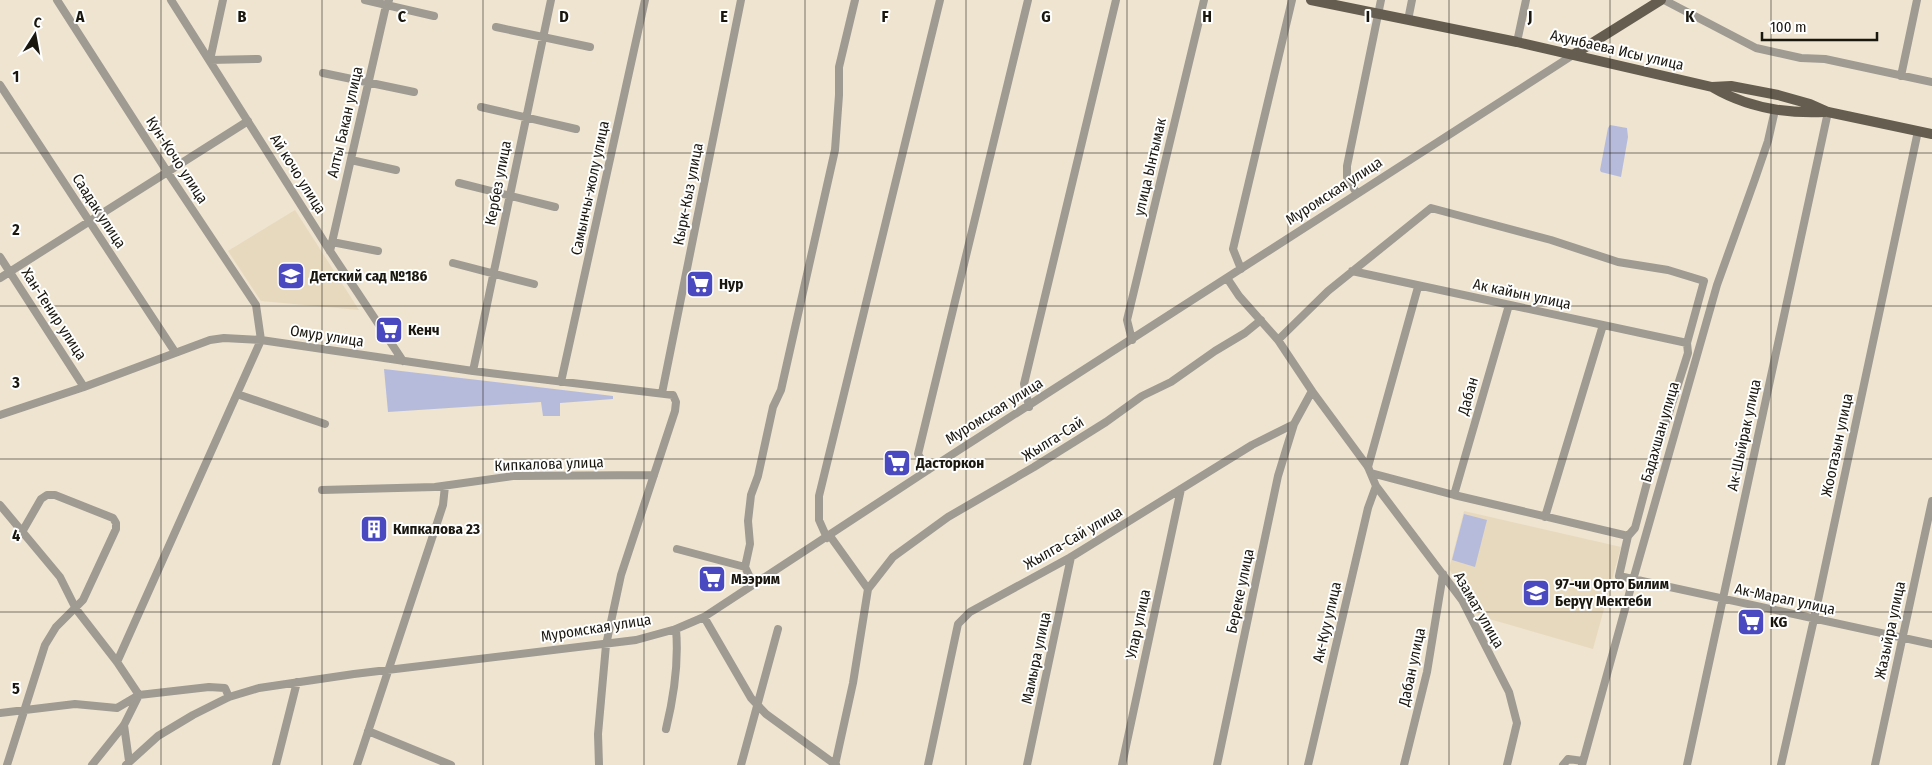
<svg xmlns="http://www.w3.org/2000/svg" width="1932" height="765" viewBox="0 0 1932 765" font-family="'Fira Sans Condensed',sans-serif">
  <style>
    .built { fill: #e7d9be }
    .green { fill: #b6bbdc }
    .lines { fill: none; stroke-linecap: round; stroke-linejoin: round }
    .minor { stroke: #9f9a92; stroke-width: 8 }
    .major { stroke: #655d4f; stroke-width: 10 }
    .grid { fill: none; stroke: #1a170f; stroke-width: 1; stroke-opacity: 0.55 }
    .labels { text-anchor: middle; stroke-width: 4; stroke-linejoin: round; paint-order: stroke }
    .street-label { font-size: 15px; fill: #1a170f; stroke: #fff }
    .poi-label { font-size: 15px; font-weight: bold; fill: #1a170f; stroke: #fff; text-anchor: start }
    .grid-label { font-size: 16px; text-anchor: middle; font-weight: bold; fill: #1a170f; stroke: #fff; stroke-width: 4; stroke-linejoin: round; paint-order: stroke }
  </style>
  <rect width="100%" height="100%" fill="#eee4d0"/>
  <!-- built -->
  <path class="built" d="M295 210 359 310 261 301 228 251Z
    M1464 511 1621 547 1593 649 1479 616 1449 569Z"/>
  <!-- green -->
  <path class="green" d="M1610 125 1627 128 1628 137 1621 177 1601 172 1600 170 1608 128Z
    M384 369 613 396V399L560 403V416H543L541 402 388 412Z
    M1464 514 1487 520 1475 567 1452 560Z"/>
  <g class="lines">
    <!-- minor -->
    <path class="minor" d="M57 0 168 173 256 305 261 340 117 662
      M171 0 330 251 403 361
      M223 0 210 60 258 59
      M365 0 434 16
      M1664 0 1756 48 1801 58 1825 59 1932 82
      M1408 20 1412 0
      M496 27 590 47
      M1517 42 1526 0
      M323 73 414 92
      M1901 76 1917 0
      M0 85 175 352
      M481 107 576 129
      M351 160 396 170
      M459 183 555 207
      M1357 194 1347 177V166L1381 0
      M332 242 378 251
      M330 251 385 10 389 0
      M0 257 84 387
      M453 263 534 284
      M1241 269 1233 249 1292 0
      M1352 271 1687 343
      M0 278 248 121
      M1227 278 1239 296 1278 340 1312 391 1368 467 1376 486 1462 600 1509 692 1517 723 1507 765
      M1132 340 1127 320 1204 0
      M1278 340 1328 291 1431 208 1551 240 1618 262 1668 270 1704 281 1687 343 1688 353 1648 479 1635 528 1628 536 1454 495 1371 473
      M473 371 551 0
      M561 382 645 0
      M662 393 741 0
      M237 394 325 424
      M1029 407 1024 384 1116 0
      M0 415 84 387 210 340 224 338 261 340 473 371 673 395 676 402 675 411 621 575 606 645 598 734 599 765
      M1368 467 1418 287
      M928 470 918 454 1028 0
      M322 490 435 487 513 476 654 475
      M1454 495 1509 305
      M0 505 60 577 76 609 117 662 139 695 124 725 92 765
      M1545 517 1603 325
      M830 536 868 589 853 683 835 765
      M1628 536 1619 576 1932 644
      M827 538 819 520V496L940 0
      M677 549 745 567
      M753 584 745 567 750 544 748 521 751 495 758 476 773 407 781 390 835 150 839 95V67L855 0
      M868 589 893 557 948 517 1034 467 1106 422 1142 396 1171 382 1215 351 1245 333 1261 320
      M704 617 751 698 766 714 836 765
      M0 713 75 704 117 708 139 695 209 687 225 688 229 697
      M124 725 129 761
      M666 729C674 696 679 663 676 629
      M368 731 451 765
      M7 765 45 645 56 627 83 600 116 529V523L113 518 55 495H47L41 499 22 532
      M126 765 158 736 193 715 229 697 259 688 354 674 636 640 676 629 704 617 928 470 1573 55
      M276 765 297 682
      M357 765 443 505 445 486
      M741 765 778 629
      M928 765 958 624 970 612 1071 557 1252 445 1294 424 1312 391
      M1027 765 1071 557
      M1122 765 1181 489
      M1217 765 1278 476 1294 424
      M1308 765 1368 508 1376 486
      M1404 765 1427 672 1443 574
      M1563 765 1568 759 1583 761
      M1582 765 1633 580 1717 285 1755 179 1768 141 1775 110
      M1687 765 1828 112
      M1781 765 1814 619 1918 131
      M1875 765 1932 501"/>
    <!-- major -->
    <path class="major" d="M1311 0 1517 42 1712 87 1731 86 1778 95 1810 104 1828 112 1932 134
      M1573 55 1661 0
      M1712 87C1746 107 1785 114 1825 112"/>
  </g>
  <!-- grid -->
  <path class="grid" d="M161 0V765M322 0V765M483 0V765M644 0V765M805 0V765M966 0V765M1127 0V765M1288 0V765M1449 0V765M1610 0V765M1771 0V765M0 153H1932M0 306H1932M0 459H1932M0 612H1932"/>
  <!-- icons -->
  <defs>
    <g id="school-square" transform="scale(1.4375)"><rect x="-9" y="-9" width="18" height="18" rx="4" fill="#4b49c0" stroke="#fff"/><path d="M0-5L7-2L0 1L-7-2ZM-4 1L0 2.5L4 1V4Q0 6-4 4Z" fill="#fff"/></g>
    <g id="supermarket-square" transform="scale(1.4375)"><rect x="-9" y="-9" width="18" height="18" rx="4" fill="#4b49c0" stroke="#fff"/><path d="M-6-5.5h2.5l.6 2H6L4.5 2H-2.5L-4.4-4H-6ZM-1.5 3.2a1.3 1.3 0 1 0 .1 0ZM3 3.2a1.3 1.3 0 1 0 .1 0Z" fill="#fff"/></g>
    <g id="building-square" transform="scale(1.4375)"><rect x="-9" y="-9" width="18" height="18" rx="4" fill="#4b49c0" stroke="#fff"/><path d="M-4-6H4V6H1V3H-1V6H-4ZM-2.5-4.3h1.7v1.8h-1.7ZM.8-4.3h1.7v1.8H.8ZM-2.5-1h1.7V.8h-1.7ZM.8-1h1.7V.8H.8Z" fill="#fff"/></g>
  </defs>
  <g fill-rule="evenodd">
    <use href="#school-square" x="291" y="276"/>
    <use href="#supermarket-square" x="700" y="284"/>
    <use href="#supermarket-square" x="389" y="330"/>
    <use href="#supermarket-square" x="897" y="463"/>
    <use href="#building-square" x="374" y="529"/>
    <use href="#supermarket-square" x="712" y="579"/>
    <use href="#school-square" x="1536" y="593"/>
    <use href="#supermarket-square" x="1751" y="622"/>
  </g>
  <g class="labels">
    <!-- street labels -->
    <g class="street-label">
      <text transform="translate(1617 50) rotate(13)" y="5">Ахунбаева Исы улица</text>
      <text transform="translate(345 122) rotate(-77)" y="5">Алты Бакан улица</text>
      <text transform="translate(177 160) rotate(57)" y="5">Кун-Кочо улица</text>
      <text transform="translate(1150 167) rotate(-77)" y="5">улица Ынтымак</text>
      <text transform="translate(298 174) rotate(58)" y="5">Ай кочо улица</text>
      <text transform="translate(498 183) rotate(-79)" y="5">Кербез улица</text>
      <text transform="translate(590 188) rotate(-78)" y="5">Самынчы-жолу улица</text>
      <text transform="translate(1334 191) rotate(-33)" y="5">Муромская улица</text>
      <text transform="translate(688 194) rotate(-79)" y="5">Кырк-Кыз улица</text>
      <text transform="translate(99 211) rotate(57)" y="5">Саадак улица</text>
      <text transform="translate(1522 294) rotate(12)" y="5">Ак кайын улица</text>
      <text transform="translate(54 314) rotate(57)" y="5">Хан-Тенир улица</text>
      <text transform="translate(327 336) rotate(9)" y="5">Омур улица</text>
      <text transform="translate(1468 396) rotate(-74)" y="5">Дабан</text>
      <text transform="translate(994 411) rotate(-32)" y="5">Муромская улица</text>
      <text transform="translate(1660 432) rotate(-74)" y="5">Бадахшан улица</text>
      <text transform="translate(1744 435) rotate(-78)" y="5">Ак-Шыйрак улица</text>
      <text transform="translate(1053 439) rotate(-32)" y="5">Жылга-Сай</text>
      <text transform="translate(1837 445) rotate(-78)" y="5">Жоогазын улица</text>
      <text transform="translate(549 464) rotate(-2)" y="5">Кипкалова улица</text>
      <text transform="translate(1073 538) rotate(-30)" y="5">Жылга-Сай улица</text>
      <text transform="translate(1240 591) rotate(-78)" y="5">Береке улица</text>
      <text transform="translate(1785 599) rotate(12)" y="5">Ак-Марал улица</text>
      <text transform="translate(1479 610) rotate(60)" y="5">Азамат улица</text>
      <text transform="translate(1327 622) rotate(-77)" y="5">Ак-Куу улица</text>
      <text transform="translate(1138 624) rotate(-78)" y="5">Улар улица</text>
      <text transform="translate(596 628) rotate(-9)" y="5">Муромская улица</text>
      <text transform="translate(1890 630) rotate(-78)" y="5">Жазыйра улица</text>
      <text transform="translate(1036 658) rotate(-78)" y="5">Мамыра улица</text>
      <text transform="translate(1412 667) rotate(-78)" y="5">Дабан улица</text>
    </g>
    <!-- poi labels -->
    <g class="poi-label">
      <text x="310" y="281">Детский сад №186</text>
      <text x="719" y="289">Нур</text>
      <text x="408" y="335">Кенч</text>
      <text x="916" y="468">Дасторкон</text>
      <text x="393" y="534">Кипкалова 23</text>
      <text x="731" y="584">Мээрим</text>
      <text x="1555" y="589">97-чи Орто Билим<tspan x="1555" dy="17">Берүү Мектеби</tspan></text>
      <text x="1770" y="627">KG</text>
    </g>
  </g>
  <g class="grid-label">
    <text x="80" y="22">A</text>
    <text x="242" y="22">B</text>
    <text x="402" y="22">C</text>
    <text x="564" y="22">D</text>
    <text x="724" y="22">E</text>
    <text x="885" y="22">F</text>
    <text x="1046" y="22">G</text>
    <text x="1207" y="22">H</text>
    <text x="1368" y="22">I</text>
    <text x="1530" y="22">J</text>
    <text x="1690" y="22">K</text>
    <text x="16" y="82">1</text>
    <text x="16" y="235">2</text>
    <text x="16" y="388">3</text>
    <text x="16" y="541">4</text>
    <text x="16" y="694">5</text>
  </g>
  <!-- north arrow -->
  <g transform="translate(35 35) rotate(11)" stroke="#ffffff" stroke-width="4" paint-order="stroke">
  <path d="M0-4L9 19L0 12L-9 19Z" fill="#1a170f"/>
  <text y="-8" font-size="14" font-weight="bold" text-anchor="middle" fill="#1a170f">С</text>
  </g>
  <!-- scale -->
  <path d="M1762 32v8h115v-8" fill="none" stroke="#1a170f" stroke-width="2.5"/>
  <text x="1770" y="32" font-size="15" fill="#1a170f" stroke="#ffffff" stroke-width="4" paint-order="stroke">100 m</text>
</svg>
